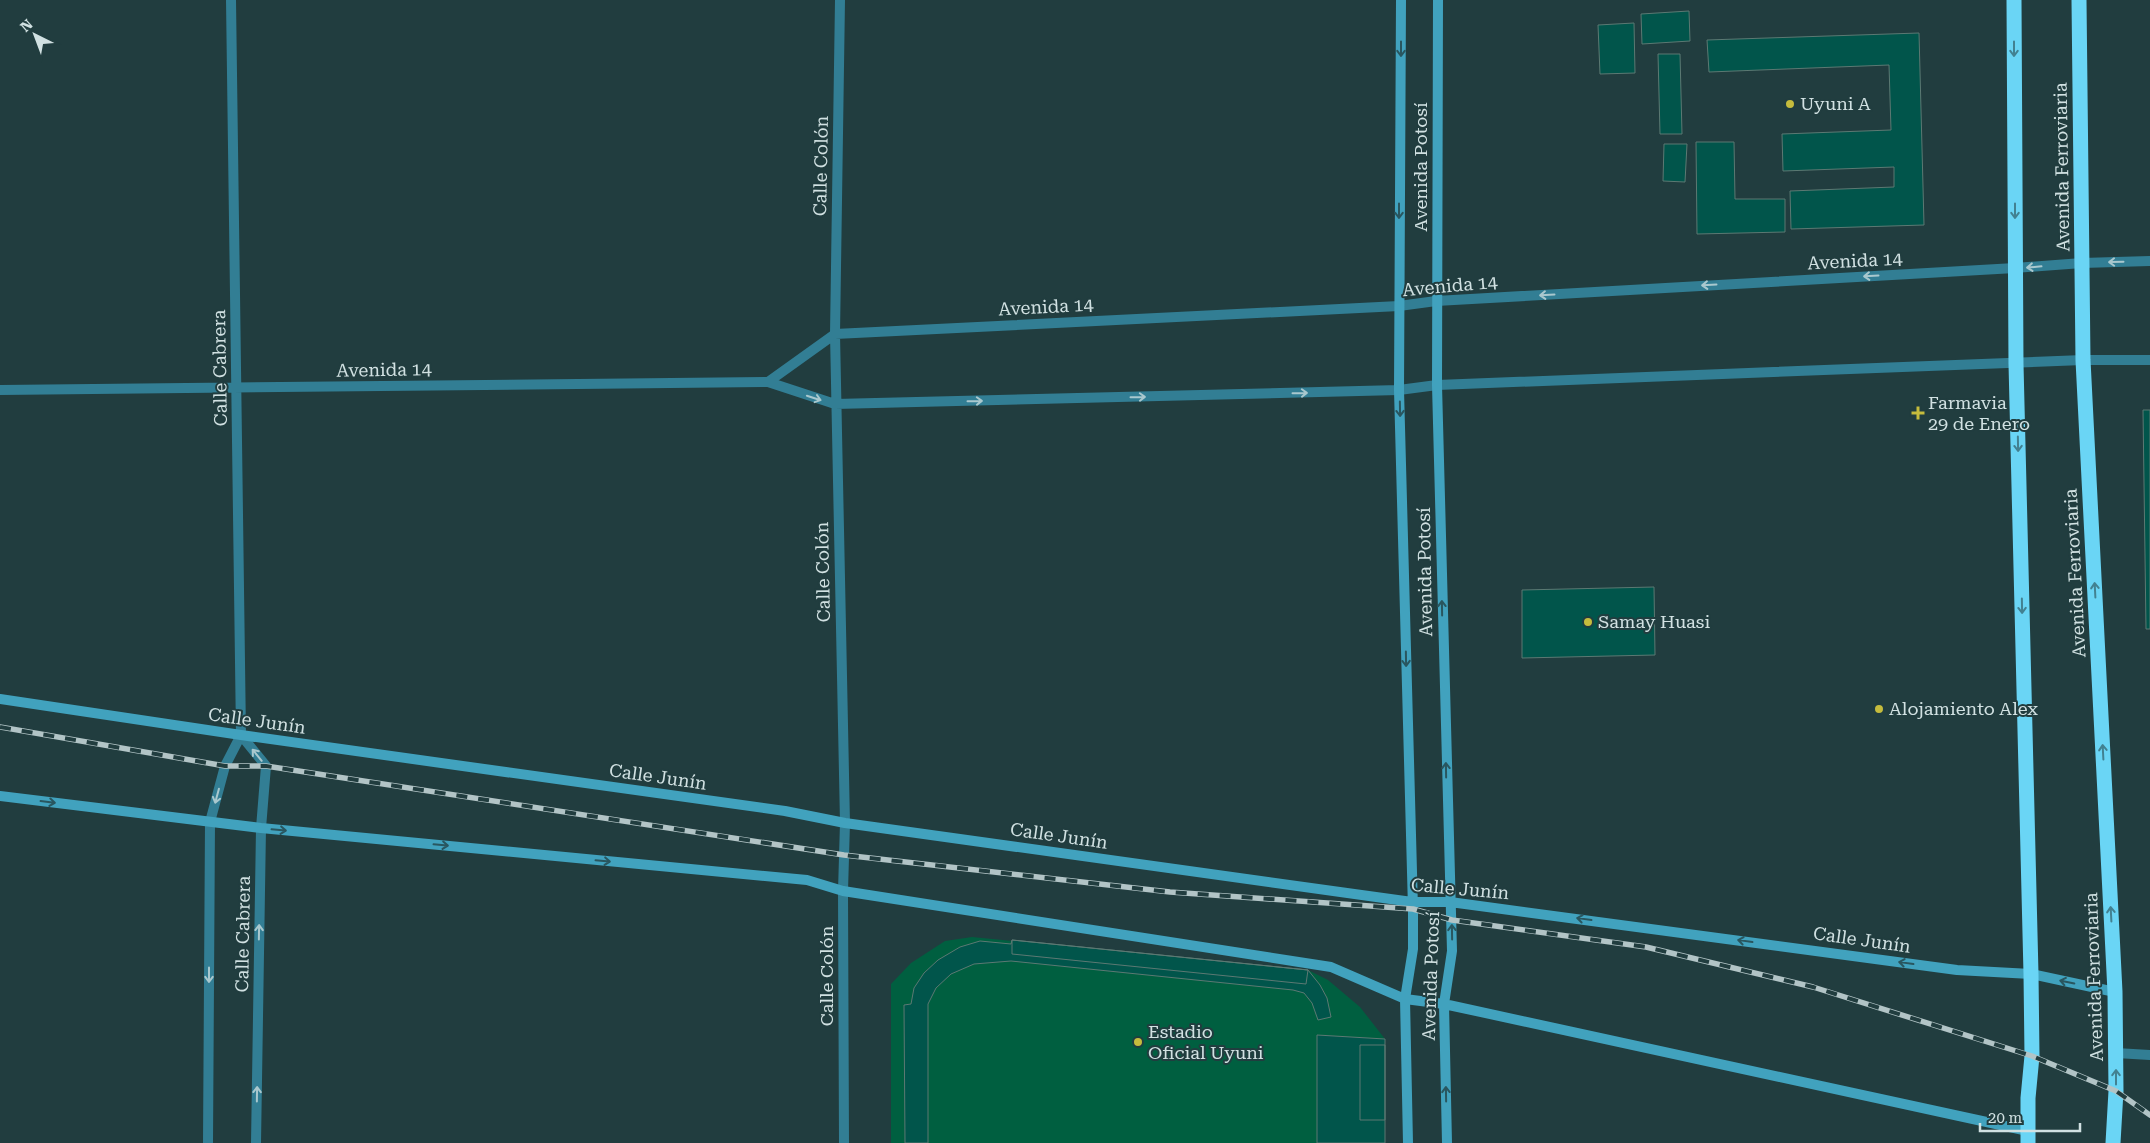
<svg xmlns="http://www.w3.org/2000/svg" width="2150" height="1143" viewBox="0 0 2150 1143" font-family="'Roboto Serif',serif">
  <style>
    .green { fill: #005f40 }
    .building { fill: #01554b; stroke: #5c7973 }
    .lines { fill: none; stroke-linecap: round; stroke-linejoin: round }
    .lane { stroke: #327e94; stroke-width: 10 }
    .street { stroke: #327e94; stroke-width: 10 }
    .secondary { stroke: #41a2be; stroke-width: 10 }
    .highway { stroke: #6ad5f5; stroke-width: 15 }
    .rail-casing { stroke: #b2c4c6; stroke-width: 5.5 }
    .rail { stroke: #213d3f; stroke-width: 4; stroke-dasharray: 11; stroke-linecap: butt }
    .oneway { stroke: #29565f }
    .oneway2 { stroke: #428191 }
    .oneway3 { stroke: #a9c8ce }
    .poi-dot { fill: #c5bc3d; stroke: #213d3f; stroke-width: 2 }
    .labels { text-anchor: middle; stroke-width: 4; stroke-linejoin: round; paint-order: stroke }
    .poi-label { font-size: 18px; fill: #d1e1e2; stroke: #213d3f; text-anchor: start }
    .street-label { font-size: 18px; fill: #d1e1e2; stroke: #213d3f }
  </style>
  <rect width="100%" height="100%" fill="#213d3f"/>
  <!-- green -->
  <path class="green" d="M972 937 1308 970 1328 980 1360 1007 1385 1039V1143H891V984L911 963 945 941Z"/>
  <!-- building -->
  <path class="building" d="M1689 11 1690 41 1642 44 1641 14Z
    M1634 23 1635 73 1600 74 1598 25Z
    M1919 33 1924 225 1791 229 1790 191 1894 187V167L1783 171 1782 134 1891 130 1889 65 1709 72 1707 40Z
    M1658 54H1680L1682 134H1660Z
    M1696 142H1734L1735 199H1785V232L1697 234Z
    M1664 144H1687L1685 182 1663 181Z
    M2143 410H2150V629H2146Z
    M1654 587 1655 655 1522 658V590Z
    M1012 940 1308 970 1306 984 1012 954Z
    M1012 940 1308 970 1320 985 1327 998 1331 1017 1318 1020 1312 1003 1304 993 1293 990 1011 961 974 964 951 974 936 988 928 1004V1143H905L904 1005 911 1004 914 988 924 973 938 960 960 947 980 941 1011 944Z
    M1317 1035 1385 1039V1143H1317Z
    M1360 1045H1385V1120H1360Z"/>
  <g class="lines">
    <!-- lane -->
    <path class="lane" d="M2116 1053 2150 1055"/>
    <!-- street -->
    <path class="street" d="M840 0 835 334 845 823 843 891 844 1143
      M768 382 835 334 1399 306 1436 301 2015 268 2082 263 2150 261
      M0 390 768 382 835 404 1399 390 1437 385 2083 360H2150
      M241 735 266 766 261 828 256 1143
      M208 1143 210 822 225 766 241 735 231 0"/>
    <!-- secondary -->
    <path class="secondary" d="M1401 0 1399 390 1413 909V949L1405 999 1408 1143
      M1438 0 1437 385 1452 951 1444 1004 1447 1143
      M0 699 241 735 785 811 845 823 1412 902H1450L1957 970 2031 974 2115 992
      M0 796 261 828 807 880 843 891 1331 967 1405 999 1444 1004 2028 1131"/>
    <!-- highway -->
    <path class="highway" d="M2014 0 2016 364 2031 974 2032 1056 2028 1098V1143
      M2079 0 2083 360 2115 992 2116 1091 2113 1143"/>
    <!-- rail casing -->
    <g class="rail-casing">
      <path id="rail" d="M0 727 225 766H266L844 855 1170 892 1413 909 1452 920 1646 947 1813 987 2032 1056 2116 1091 2150 1115"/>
    </g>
    <!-- rail -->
    <use href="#rail" class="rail"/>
  </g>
  <!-- one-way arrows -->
  <defs><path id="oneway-shaft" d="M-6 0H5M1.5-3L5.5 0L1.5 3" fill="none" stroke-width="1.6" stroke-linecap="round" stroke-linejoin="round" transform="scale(1.25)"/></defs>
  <g class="oneway">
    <use href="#oneway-shaft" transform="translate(1401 49) rotate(90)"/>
    <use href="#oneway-shaft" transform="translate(1399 211) rotate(90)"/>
    <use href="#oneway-shaft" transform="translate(1400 409) rotate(89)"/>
    <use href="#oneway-shaft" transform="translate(1442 608) rotate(-91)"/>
    <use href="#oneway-shaft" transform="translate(1406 659) rotate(89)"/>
    <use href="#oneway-shaft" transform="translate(1446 770) rotate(-91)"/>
    <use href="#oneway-shaft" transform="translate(48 802) rotate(7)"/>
    <use href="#oneway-shaft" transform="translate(279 830) rotate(5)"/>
    <use href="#oneway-shaft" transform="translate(441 845) rotate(5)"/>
    <use href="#oneway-shaft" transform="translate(603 861) rotate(5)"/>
    <use href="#oneway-shaft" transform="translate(1584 919) rotate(-172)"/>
    <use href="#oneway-shaft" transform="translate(1452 932) rotate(-91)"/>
    <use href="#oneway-shaft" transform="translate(1745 941) rotate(-172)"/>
    <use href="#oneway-shaft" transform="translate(1906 963) rotate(-172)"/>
    <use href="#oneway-shaft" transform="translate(2067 982) rotate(-168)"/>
    <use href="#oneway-shaft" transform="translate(1446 1094) rotate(-91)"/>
  </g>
  <g class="oneway2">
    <use href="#oneway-shaft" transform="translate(2014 49) rotate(90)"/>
    <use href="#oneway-shaft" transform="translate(2015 211) rotate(90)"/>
    <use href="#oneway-shaft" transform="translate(2018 444) rotate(89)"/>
    <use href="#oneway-shaft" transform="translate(2095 590) rotate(-93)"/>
    <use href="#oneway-shaft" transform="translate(2022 606) rotate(89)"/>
    <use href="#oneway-shaft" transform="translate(2103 752) rotate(-93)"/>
    <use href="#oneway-shaft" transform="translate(2111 914) rotate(-93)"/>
    <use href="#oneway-shaft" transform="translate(2116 1077) rotate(-90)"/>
  </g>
  <g class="oneway3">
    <use href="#oneway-shaft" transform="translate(2116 262) rotate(179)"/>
    <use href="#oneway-shaft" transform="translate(2034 267) rotate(175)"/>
    <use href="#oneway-shaft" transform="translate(1871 276) rotate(177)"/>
    <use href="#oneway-shaft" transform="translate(1709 285) rotate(177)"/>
    <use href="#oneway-shaft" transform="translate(1547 295) rotate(177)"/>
    <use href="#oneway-shaft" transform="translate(1300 393) rotate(-1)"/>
    <use href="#oneway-shaft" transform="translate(1138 397) rotate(-1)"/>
    <use href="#oneway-shaft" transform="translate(814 398) rotate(18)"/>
    <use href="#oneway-shaft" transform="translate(975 401) rotate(-1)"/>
    <use href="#oneway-shaft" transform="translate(257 755) rotate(-129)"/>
    <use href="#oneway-shaft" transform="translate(217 796) rotate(105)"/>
    <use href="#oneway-shaft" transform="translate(259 932) rotate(-89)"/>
    <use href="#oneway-shaft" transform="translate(209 975) rotate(90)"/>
    <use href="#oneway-shaft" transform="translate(257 1094) rotate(-89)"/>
  </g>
  <!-- markers -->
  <g class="poi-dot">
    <circle cx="1790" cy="104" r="5"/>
    <path d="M1915.5 405.5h5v5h5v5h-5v5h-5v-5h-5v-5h5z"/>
    <circle cx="1588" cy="622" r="5"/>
    <circle cx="1879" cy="709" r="5"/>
    <circle cx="1138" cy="1042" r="5"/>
  </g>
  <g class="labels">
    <!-- poi labels -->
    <g class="poi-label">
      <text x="1800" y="110">Uyuni A</text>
      <text x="1928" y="409">Farmavia<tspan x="1928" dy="21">29 de Enero</tspan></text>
      <text x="1598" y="628">Samay Huasi</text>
      <text x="1889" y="715">Alojamiento Alex</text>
      <text x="1148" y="1038">Estadio<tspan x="1148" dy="21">Oficial Uyuni</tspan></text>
    </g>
    <!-- street labels -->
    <g class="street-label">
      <text transform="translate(821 166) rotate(-89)" y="6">Calle Colón</text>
      <text transform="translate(1421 167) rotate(-90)" y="6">Avenida Potosí</text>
      <text transform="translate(2062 167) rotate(-91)" y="6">Avenida Ferroviaria</text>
      <text transform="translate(1855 261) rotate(-3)" y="6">Avenida 14</text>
      <text transform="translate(1450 286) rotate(-5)" y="6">Avenida 14</text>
      <text transform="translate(1046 307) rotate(-3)" y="6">Avenida 14</text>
      <text transform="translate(220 368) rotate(-91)" y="6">Calle Cabrera</text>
      <text transform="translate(384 370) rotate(-1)" y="6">Avenida 14</text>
      <text transform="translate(823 572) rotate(-91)" y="6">Calle Colón</text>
      <text transform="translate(1425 572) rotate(-91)" y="6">Avenida Potosí</text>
      <text transform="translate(2075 573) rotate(-93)" y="6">Avenida Ferroviaria</text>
      <text transform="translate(257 721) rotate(8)" y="6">Calle Junín</text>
      <text transform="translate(658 777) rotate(8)" y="6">Calle Junín</text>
      <text transform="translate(1059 836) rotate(8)" y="6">Calle Junín</text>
      <text transform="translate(1460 889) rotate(5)" y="6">Calle Junín</text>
      <text transform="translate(243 934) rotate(-89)" y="6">Calle Cabrera</text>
      <text transform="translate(1862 940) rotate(8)" y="6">Calle Junín</text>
      <text transform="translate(827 976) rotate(-90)" y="6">Calle Colón</text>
      <text transform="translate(1431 976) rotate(-88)" y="6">Avenida Potosí</text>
      <text transform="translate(2094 977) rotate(-92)" y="6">Avenida Ferroviaria</text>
    </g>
  </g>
  <!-- north arrow -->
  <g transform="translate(35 35) rotate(318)" stroke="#213d3f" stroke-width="4" paint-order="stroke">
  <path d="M0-4L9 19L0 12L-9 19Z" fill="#d1e1e2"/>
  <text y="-8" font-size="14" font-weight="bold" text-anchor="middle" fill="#d1e1e2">N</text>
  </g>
  <!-- scale -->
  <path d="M1980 1123v8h100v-8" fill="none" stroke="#d1e1e2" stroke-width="2.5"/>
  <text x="1988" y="1123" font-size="15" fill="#d1e1e2" stroke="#213d3f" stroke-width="4" paint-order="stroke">20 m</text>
</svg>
